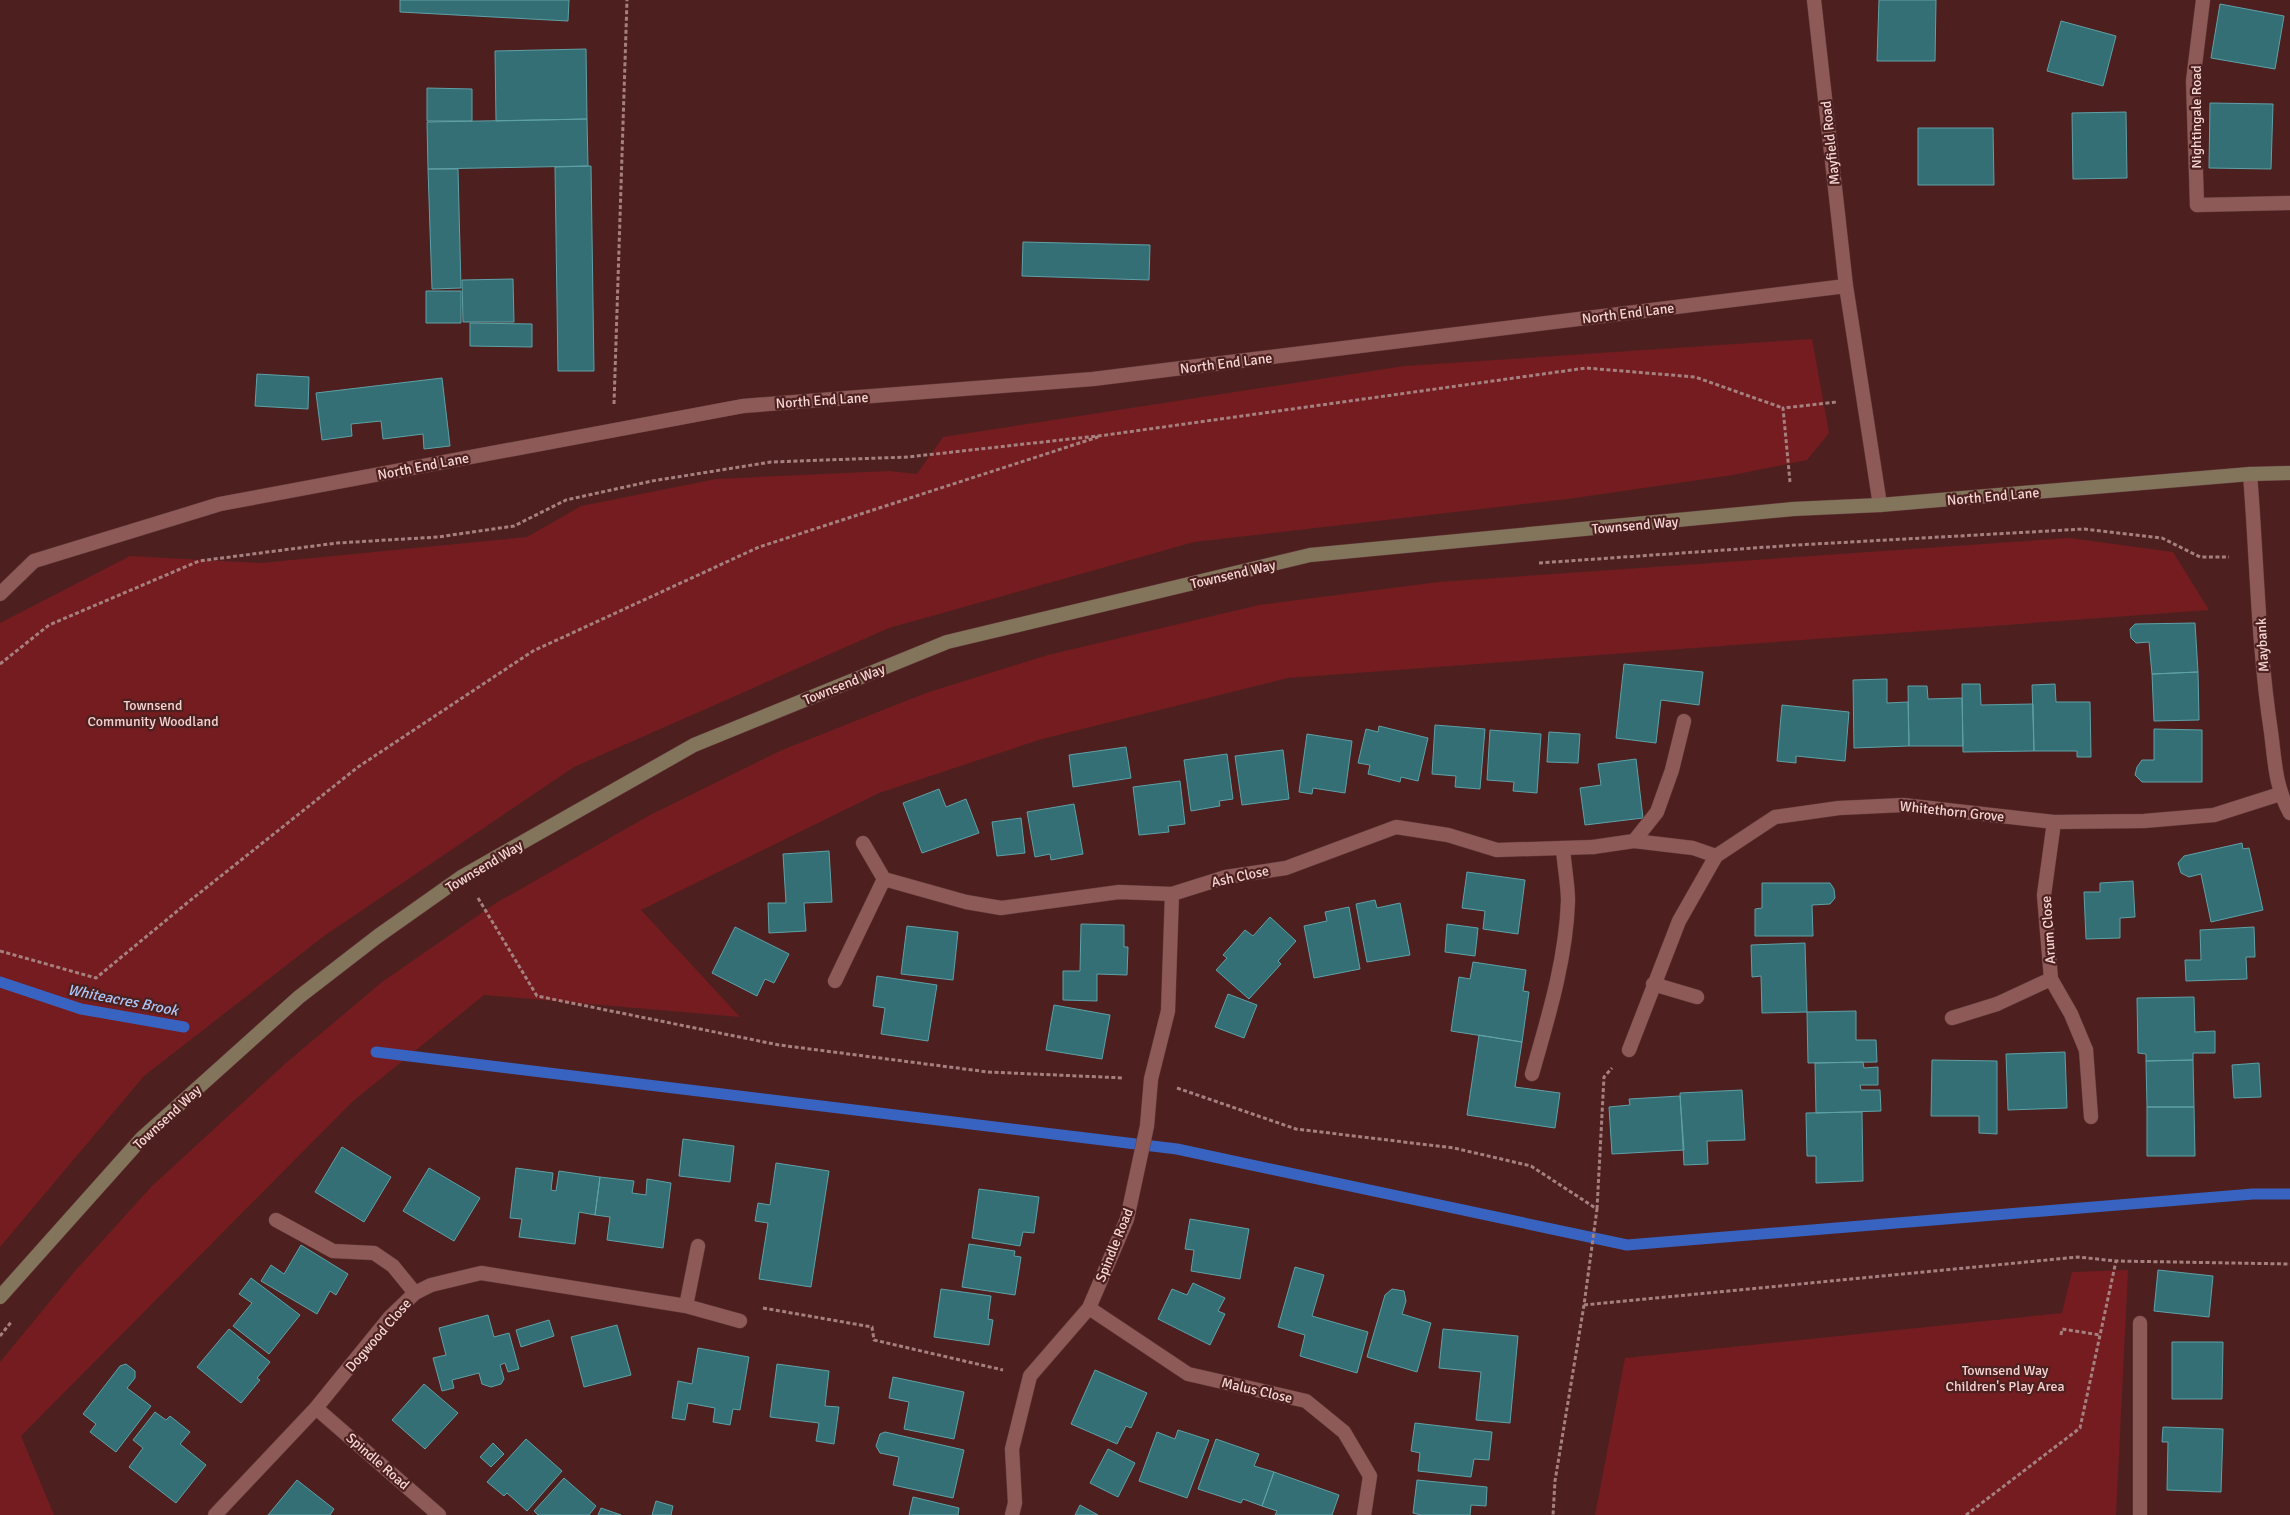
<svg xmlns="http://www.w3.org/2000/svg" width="2290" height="1515" viewBox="0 0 2290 1515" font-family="Signika,sans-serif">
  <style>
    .green { fill: #741c1f }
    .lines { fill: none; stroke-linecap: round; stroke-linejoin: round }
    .stream { stroke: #3963c0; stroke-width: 11 }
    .building { fill: #346f75; stroke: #5ea1a7 }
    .service-casing { stroke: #643c3d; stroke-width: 15 }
    .minor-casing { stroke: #643c3d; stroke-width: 15 }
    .secondary-casing { stroke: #643c3d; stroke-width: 15 }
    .path { stroke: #a5807e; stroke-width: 3; stroke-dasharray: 4 2.5; stroke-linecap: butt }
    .service { stroke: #8e5a57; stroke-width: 14 }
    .minor { stroke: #8e5a57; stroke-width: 14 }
    .secondary { stroke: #83755c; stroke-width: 14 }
    .labels { text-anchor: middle; stroke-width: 4.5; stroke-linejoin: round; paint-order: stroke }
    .street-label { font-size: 14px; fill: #f4d6d3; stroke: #4d201f }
    .park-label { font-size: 14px; fill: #f3d3d0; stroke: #4d201f }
    .water-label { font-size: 15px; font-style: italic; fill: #adc6f6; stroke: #4d201f }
  </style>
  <rect width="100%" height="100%" fill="#4d201f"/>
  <!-- green -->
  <path class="green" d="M1812 339 1829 433 1807 460 1733 475 1568 499 1194 542 889 628 574 767 324 936 144 1076 0 1247V623L130 556 261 563 527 537 581 506 716 479 889 471 917 474 943 437 1404 366Z
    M2069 538 2173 552 2209 610 1288 678 1042 739 879 793 641 910 740 1017 484 995 352 1102 21 1436 54 1515H0V1362L75 1271 152 1186 286 1063 382 982 496 903 650 815 782 750 926 693 1048 655 1259 605 1439 582Z
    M2128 1270 2116 1515H1595L1625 1358 2062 1313 2072 1272Z"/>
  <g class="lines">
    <!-- stream -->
    <path class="stream" d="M0 982 81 1009 184 1027
      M376 1052 1177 1149 1627 1245 2253 1194H2290"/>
  </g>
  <!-- building -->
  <path class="building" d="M400 0H569L568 21 400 12Z
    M1879 0H1936L1935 61H1877Z
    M2220 4 2284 16 2275 69 2211 58Z
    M2061 21 2116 36 2103 86 2047 71Z
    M586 49 587 119 496 121 495 51Z
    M427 88 472 89V121H427Z
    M2210 103 2273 104 2271 169 2209 168Z
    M2126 112 2127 178 2073 179 2072 113Z
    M587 119 588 166 428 169 427 122Z
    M1918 128H1993L1994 185H1918Z
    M591 166 594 371H558L555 167Z
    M428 169H458L461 288 432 289Z
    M1023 242 1150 245 1149 280 1022 276Z
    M513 279 514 322H463L462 280Z
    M426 291H461V323H426Z
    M470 323 532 324V347L470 346Z
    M257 374 309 377 308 409 255 406Z
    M442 378 450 446 424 449 423 434 383 439 381 421 351 424 352 436 322 440 316 393Z
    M2195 623 2198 672 2152 674 2149 642 2136 643 2131 638 2130 629 2135 624Z
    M1624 664 1703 672 1699 705 1661 700 1656 743 1616 738Z
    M2198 672 2199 720 2154 721 2152 674Z
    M1887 679V703L1908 702 1909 746 1854 748 1853 680Z
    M1962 684H1980L1981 705 2033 704 2034 751 1963 752Z
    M2055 684 2056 702H2090L2091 757H2077V751H2034L2032 685Z
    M1908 686H1927L1928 699 1962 698 1963 746H1909Z
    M1782 705 1849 712 1845 761 1796 756V763L1777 761Z
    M1435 725 1485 729 1480 789 1455 787 1456 776 1432 774Z
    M1379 726 1428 738 1418 781 1401 777 1400 782 1368 774 1370 765 1358 763 1366 729 1378 732Z
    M2154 729 2202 730V782H2142L2135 775 2137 767 2142 760H2154Z
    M1490 730 1541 734 1537 793 1513 791 1514 782 1487 780Z
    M1549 732 1580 734 1578 763 1547 762Z
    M1307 734 1352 741 1345 793 1313 788 1312 794 1299 792Z
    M1126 747 1131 778 1073 787 1069 755Z
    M1283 750 1289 799 1242 805 1235 756Z
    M1227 754 1233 799 1219 801 1220 806 1191 811 1184 760Z
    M1636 759 1643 818 1585 825 1580 788 1601 785 1598 764Z
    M1180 781 1185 824 1168 826 1169 832 1139 835 1133 787Z
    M939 789 946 807 966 799 979 833 922 853 903 803Z
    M1074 804 1083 854 1051 860 1050 854 1035 857 1027 812Z
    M1021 818 1025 853 997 856 992 822Z
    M2242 843 2243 849 2249 848 2263 910 2211 922 2201 874 2189 877 2181 873 2178 863 2184 856Z
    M829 851 832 902 804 903 806 931 769 933 768 903H786L783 854Z
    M1467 872 1525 880 1518 934 1483 929 1485 911 1462 908Z
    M2133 881 2135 917 2120 918V938L2086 939 2084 892H2100V883Z
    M1762 883H1830L1834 889 1835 898 1830 904 1812 905 1813 936H1755V909L1762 908Z
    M1375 900 1377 908 1400 903 1410 955 1367 962 1356 904Z
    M1349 907 1360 969 1314 978 1304 926 1327 921 1325 912Z
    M1270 917 1296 941 1278 961 1281 964 1249 999 1216 970 1227 958 1223 955 1245 930 1253 936Z
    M1081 924 1124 925V947H1128L1127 975 1097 974V1001L1063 1000V971H1080Z
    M1447 924 1478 928 1475 956 1445 952Z
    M907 926 958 932 953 980 901 974Z
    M735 927 789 954 774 983 765 979 757 996 712 973Z
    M2254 927 2255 957H2246L2247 979 2186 981 2185 960H2201L2200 930Z
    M1805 943 1807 1012 1762 1013 1761 976 1752 977 1751 945Z
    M1473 962 1526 970 1523 991 1529 992 1522 1042 1451 1031 1459 977 1470 979Z
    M877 976 937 985 928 1041 881 1034 885 1008 873 1006Z
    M1228 994 1257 1005 1244 1038 1215 1027Z
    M2194 997 2195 1032 2215 1031V1053H2193V1060L2146 1061V1054L2138 1053 2137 998Z
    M1054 1005 1110 1015 1102 1059 1046 1050Z
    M1856 1011V1040H1876L1877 1062 1808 1063 1807 1012Z
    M1479 1035 1522 1042 1515 1087 1560 1093 1555 1128 1467 1115Z
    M2065 1052 2067 1108 2008 1110 2006 1054Z
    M1932 1060 1997 1061V1134L1979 1133V1116H1931Z
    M2193 1060 2194 1107H2147L2146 1061Z
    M1863 1062 1864 1068 1878 1067V1085H1860L1861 1090H1880L1881 1111 1816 1113 1815 1063Z
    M2259 1063 2261 1097 2234 1098 2232 1065Z
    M1742 1090 1745 1140 1707 1141 1708 1164 1684 1165 1680 1093Z
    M1680 1096 1684 1150 1612 1154 1609 1107 1630 1105 1629 1099Z
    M2147 1107H2194L2195 1156H2147Z
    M1862 1112 1863 1181 1816 1183V1156H1807L1806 1113Z
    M683 1139 734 1146 730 1182 679 1176Z
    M342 1147 391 1177 364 1222 315 1192Z
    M776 1163 829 1171 811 1287 759 1279 768 1223 755 1221 758 1203 770 1205Z
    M429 1168 480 1198 454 1241 403 1211Z
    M516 1168 553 1173 551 1190 556 1191 559 1171 600 1177 595 1215 579 1212 575 1244 519 1237 522 1219 510 1218Z
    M600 1177 634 1181 632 1193 646 1195 647 1179 671 1183 663 1248 607 1240 610 1217 595 1215Z
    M979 1189 1039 1197 1034 1233 1023 1232 1020 1246 972 1238Z
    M1190 1219 1249 1229 1240 1279 1191 1271 1194 1250 1185 1249Z
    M969 1244 1015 1251 1014 1256 1021 1257 1015 1295 962 1287Z
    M301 1245 348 1274 336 1295 330 1291 317 1314 261 1281 271 1265 284 1274Z
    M1295 1267 1324 1275 1312 1316 1368 1332 1357 1373 1300 1356 1305 1335 1278 1327Z
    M2158 1270 2213 1276 2209 1317 2154 1311Z
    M251 1278 300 1315 269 1354 233 1326 252 1303 239 1294Z
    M1193 1283 1225 1298 1218 1311 1225 1314 1210 1345 1158 1319 1172 1289 1187 1295Z
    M941 1289 991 1296 988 1319 993 1320 989 1345 934 1337Z
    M1392 1289 1404 1291 1406 1301 1402 1314 1431 1323 1417 1372 1367 1357 1385 1295Z
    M488 1315 494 1337 509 1333 519 1369 508 1372 505 1363 500 1365 504 1379 501 1384 491 1387 482 1384 479 1373 452 1380 454 1388 442 1391 433 1358 446 1355 439 1328Z
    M549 1320 554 1336 521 1347 516 1330Z
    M617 1325 631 1375 584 1387 571 1337Z
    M229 1329 270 1362 257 1378 260 1380 241 1403 197 1367Z
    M1443 1329 1518 1336 1510 1423 1476 1420 1481 1372 1439 1368Z
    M2172 1342H2223L2222 1399H2172Z
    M698 1348 749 1357 740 1410 733 1409 730 1425 713 1422 715 1408 688 1403 685 1420 672 1418 678 1381 692 1384Z
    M126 1364 135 1371V1378L127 1388 151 1406 116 1452 90 1432 96 1424 83 1414 120 1366Z
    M777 1364 829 1371 825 1406 839 1407 834 1444 816 1441 819 1423 770 1417Z
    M1095 1370 1147 1393 1131 1428 1126 1426 1117 1444 1071 1424Z
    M893 1377 964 1392 954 1439 904 1429 909 1402 889 1398Z
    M424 1384 458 1413 425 1449 392 1420Z
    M155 1412 166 1420 170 1416 190 1432 180 1444 206 1465 176 1503 129 1467 143 1448 133 1440Z
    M1415 1423 1492 1432 1489 1460 1474 1459 1471 1477 1418 1471 1420 1453 1411 1451Z
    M2163 1427 2223 1429 2221 1492 2167 1490 2168 1442H2162Z
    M1178 1430 1209 1440 1187 1498 1139 1481 1157 1432 1175 1439Z
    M885 1432 964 1450 953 1498 893 1485 899 1457 880 1453 876 1446 880 1434Z
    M526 1439 562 1471 527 1511 507 1493 504 1496 487 1482Z
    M1216 1439 1259 1454 1254 1466 1274 1472 1262 1506 1243 1499 1241 1503 1198 1489Z
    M493 1443 504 1454 491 1467 480 1457Z
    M1108 1449 1135 1463 1118 1497 1090 1483Z
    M1274 1472 1339 1495 1332 1515H1275L1277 1511 1262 1506Z
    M564 1478 596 1506 589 1515H538L534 1511Z
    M297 1480 334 1509 330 1515H268Z
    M1417 1480 1487 1487 1486 1506 1471 1505 1470 1515H1421L1413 1513Z
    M913 1497 959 1508 958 1515H909Z
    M656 1501 673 1506 671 1515H652Z
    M1080 1505 1098 1515H1075Z
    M601 1508 621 1515H598Z"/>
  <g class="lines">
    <!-- service casing -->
    <g class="service-casing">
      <path id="service" d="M2197 205 2290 203
        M1634 841 1657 812 1672 770 1684 721
        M1593 847 1634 841 1693 848 1716 856
        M1952 1018 1997 1004
        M2086 1050 2091 1117
        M1532 1074C1548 1018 1566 960 1568 901 1568 884 1564 865 1563 848
        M276 1220 333 1251 374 1253 393 1266 415 1293
        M2140 1515V1323"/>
    </g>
    <!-- minor casing -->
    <g class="minor-casing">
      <path id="minor" d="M1814 0 1846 286 1880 505
        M2197 205 2193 81 2203 0
        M2250 474C2257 560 2258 647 2271 732 2275 762 2275 786 2290 813
        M0 594 34 561 220 504 743 406 1093 379 1846 286
        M2054 822 2044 895 2051 979 2071 1014 2086 1050
        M863 843 884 879 966 902 1001 908 1119 892 1172 894 1226 877 1286 868 1396 827 1448 835 1497 850 1593 847
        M835 981 884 879
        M1653 984 1697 997
        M1997 1004 2051 979
        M1629 1050 1679 921 1716 856 1775 817 1839 808 1903 805 2054 822 2144 821 2214 815 2280 794
        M686 1306 698 1246
        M1089 1308 1188 1374 1306 1401 1344 1432 1370 1476 1364 1515
        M316 1408 439 1515
        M215 1515 316 1408 390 1317 415 1293 431 1285 481 1273 686 1306 740 1321
        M1012 1515 1015 1503 1012 1449 1030 1376 1089 1308 1127 1219 1147 1126 1151 1079 1168 1011 1172 894"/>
    </g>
    <!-- secondary casing -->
    <g class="secondary-casing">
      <path id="secondary" d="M0 1297 142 1138 299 997 378 936 463 876 694 745 947 642 1310 555 1793 509 1880 505 2250 474 2290 473"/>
    </g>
    <!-- path -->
    <path class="path" d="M614 404 627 0
      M1790 482 1783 408 1837 402
      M1539 563 1797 545 2084 529 2162 538 2200 557H2229
      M0 664 49 625 199 561 337 543 438 537 514 526 566 500 652 481 771 462 908 457 1106 435 1586 368 1695 377 1783 408
      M478 898 537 996 779 1045 988 1072 1124 1078
      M0 951 96 978 187 903 358 767 533 651 759 547 1098 437
      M1177 1088 1296 1129 1454 1148 1531 1166 1597 1209 1584 1305 1555 1481 1553 1515
      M1597 1209 1604 1077 1612 1068
      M1584 1305 2078 1257 2116 1261 2290 1264
      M763 1308 872 1327 874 1340 1003 1370
      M2061 1335 2062 1329 2100 1335
      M0 1336 12 1321
      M1966 1515 2080 1428 2116 1261"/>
    <!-- service -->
    <use href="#service" class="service"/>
    <!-- minor -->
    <use href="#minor" class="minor"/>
    <!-- secondary -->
    <use href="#secondary" class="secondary"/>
  </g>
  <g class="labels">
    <!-- street labels -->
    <g class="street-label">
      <text transform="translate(2196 117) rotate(-90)" y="5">Nightingale Road</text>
      <text transform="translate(1830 143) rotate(-96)" y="5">Mayfield Road</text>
      <text transform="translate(1628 313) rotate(-7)" y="5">North End Lane</text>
      <text transform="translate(1226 363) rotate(-7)" y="5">North End Lane</text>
      <text transform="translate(822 400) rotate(-4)" y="5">North End Lane</text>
      <text transform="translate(423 466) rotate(-11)" y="5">North End Lane</text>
      <text transform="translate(1993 496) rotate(-5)" y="5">North End Lane</text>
      <text transform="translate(1635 525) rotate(-5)" y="5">Townsend Way</text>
      <text transform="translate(1233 574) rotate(-13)" y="5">Townsend Way</text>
      <text transform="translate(2262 645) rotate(-93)" y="5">Maybank</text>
      <text transform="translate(844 684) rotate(-22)" y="5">Townsend Way</text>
      <text transform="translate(1952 811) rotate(6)" y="5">Whitethorn Grove</text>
      <text transform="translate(484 866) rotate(-31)" y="5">Townsend Way</text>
      <text transform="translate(1240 876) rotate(-12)" y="5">Ash Close</text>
      <text transform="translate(2048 930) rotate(-94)" y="5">Arum Close</text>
      <text transform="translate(167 1117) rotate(-43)" y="5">Townsend Way</text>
      <text transform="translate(1114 1245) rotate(-68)" y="5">Spindle Road</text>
      <text transform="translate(378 1335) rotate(-49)" y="5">Dogwood Close</text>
      <text transform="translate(1257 1390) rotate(13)" y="5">Malus Close</text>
      <text transform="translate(378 1461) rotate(41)" y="5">Spindle Road</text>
    </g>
    <!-- park labels -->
    <g class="park-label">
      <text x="153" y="710">Townsend<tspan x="153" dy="16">Community Woodland</tspan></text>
      <text x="2005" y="1375">Townsend Way<tspan x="2005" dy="16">Children's Play Area</tspan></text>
    </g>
    <!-- water labels -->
    <g class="water-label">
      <text transform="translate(123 1000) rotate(11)" y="5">Whiteacres Brook</text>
    </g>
  </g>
</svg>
